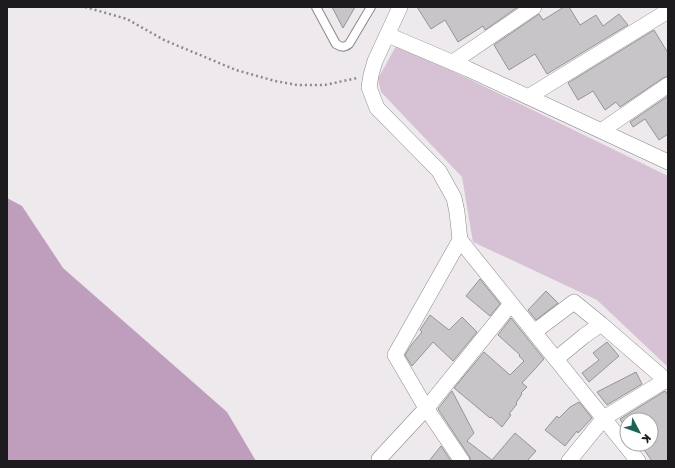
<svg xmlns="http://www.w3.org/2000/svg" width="675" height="468" viewBox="0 0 675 468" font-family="Rubik,sans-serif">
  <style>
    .green { fill: #d6c1d5 }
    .forest { fill: #bf9ebd }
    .building { fill: #c8c5c8; stroke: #979497 }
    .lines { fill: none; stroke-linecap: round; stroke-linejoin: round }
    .lane-casing { stroke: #8b888b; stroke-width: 10 }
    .street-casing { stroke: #8b888b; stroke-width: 16 }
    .path { stroke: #8d8a8d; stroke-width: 2.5; stroke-dasharray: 2 3; stroke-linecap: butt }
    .lane { stroke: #fff; stroke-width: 8 }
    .street { stroke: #fff; stroke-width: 15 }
  </style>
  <rect width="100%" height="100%" fill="#ede9ec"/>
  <!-- green -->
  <path class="green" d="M397 44 668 176V367L597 300 473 242 462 177 381 92 378 79Z"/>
  <!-- forest -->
  <path class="forest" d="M7 198 22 206 63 268 227 412 256 461H7Z"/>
  <!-- building -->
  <path class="building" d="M332 7H355L343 28Z
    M417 7H518L485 30 483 26 458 42 445 20 431 29Z
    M564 7H569L580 25 596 15 603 26 619 14 628 25 547 74 535 54 509 70 494 45 539 14 543 20Z
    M654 30 668 53V76L663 78 620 107 616 102 605 110 593 91 578 100 568 83Z
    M668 96V134L659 140 645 119 633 127 630 122Z
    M480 279 500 304 490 316 466 296Z
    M546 291 558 303 536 320 528 310Z
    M430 315 449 330 462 317 477 332 453 361 433 342 412 366 405 355 412 344 422 332 420 330Z
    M511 318 544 359 522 383 527 387 521 393 522 394 516 403 517 404 509 414 511 415 502 427 491 417 490 418 454 388 484 352 510 375 524 361 519 356 520 355 498 335Z
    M607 342 619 356 589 382 582 373 599 360 593 353Z
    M636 372 642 384 607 405 597 392Z
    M452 391 474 433 467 441 492 460 515 433 536 451 527 461H471L469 456 438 409Z
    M665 391 668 395V461H652L640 444H651V420H627V431L620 419Z
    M579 402 592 418 578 433 577 431 565 446 545 430 557 416 559 418 570 407Z
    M441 446 451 461H429Z"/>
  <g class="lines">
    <!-- lane casing -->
    <g class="lane-casing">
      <path id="lane" d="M316 7 336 44C341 47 344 48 349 44L371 7"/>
    </g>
    <!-- street casing -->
    <g class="street-casing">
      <path id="street" d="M400 7 375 61 371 75 369 87 377 108 439 171 454 198 457 212 460 240 395 355 426 408 462 461
        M388 35 468 69 668 162
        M453 62 534 7
        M528 97 668 11
        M601 131 668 85
        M460 240 472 255 638 461
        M534 332 574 302 601 324
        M556 359 584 336 601 324 668 382
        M379 459 430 404 511 304
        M569 461 604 418 666 380"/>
    </g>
    <!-- path -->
    <path class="path" d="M85 7 127 19 164 40 236 70 275 81 297 85H325L357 78"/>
    <!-- lane -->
    <use href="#lane" class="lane"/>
    <!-- street -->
    <use href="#street" class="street"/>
  </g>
  <!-- border -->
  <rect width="675" height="468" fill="none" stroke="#1d1b1d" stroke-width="16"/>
  <!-- north arrow -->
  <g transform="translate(639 432) rotate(131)"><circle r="19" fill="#ffffff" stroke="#a5a4a5"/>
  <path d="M0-3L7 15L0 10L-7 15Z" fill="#1d6355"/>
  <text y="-6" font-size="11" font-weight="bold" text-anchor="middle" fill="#1d1b1d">K</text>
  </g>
</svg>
